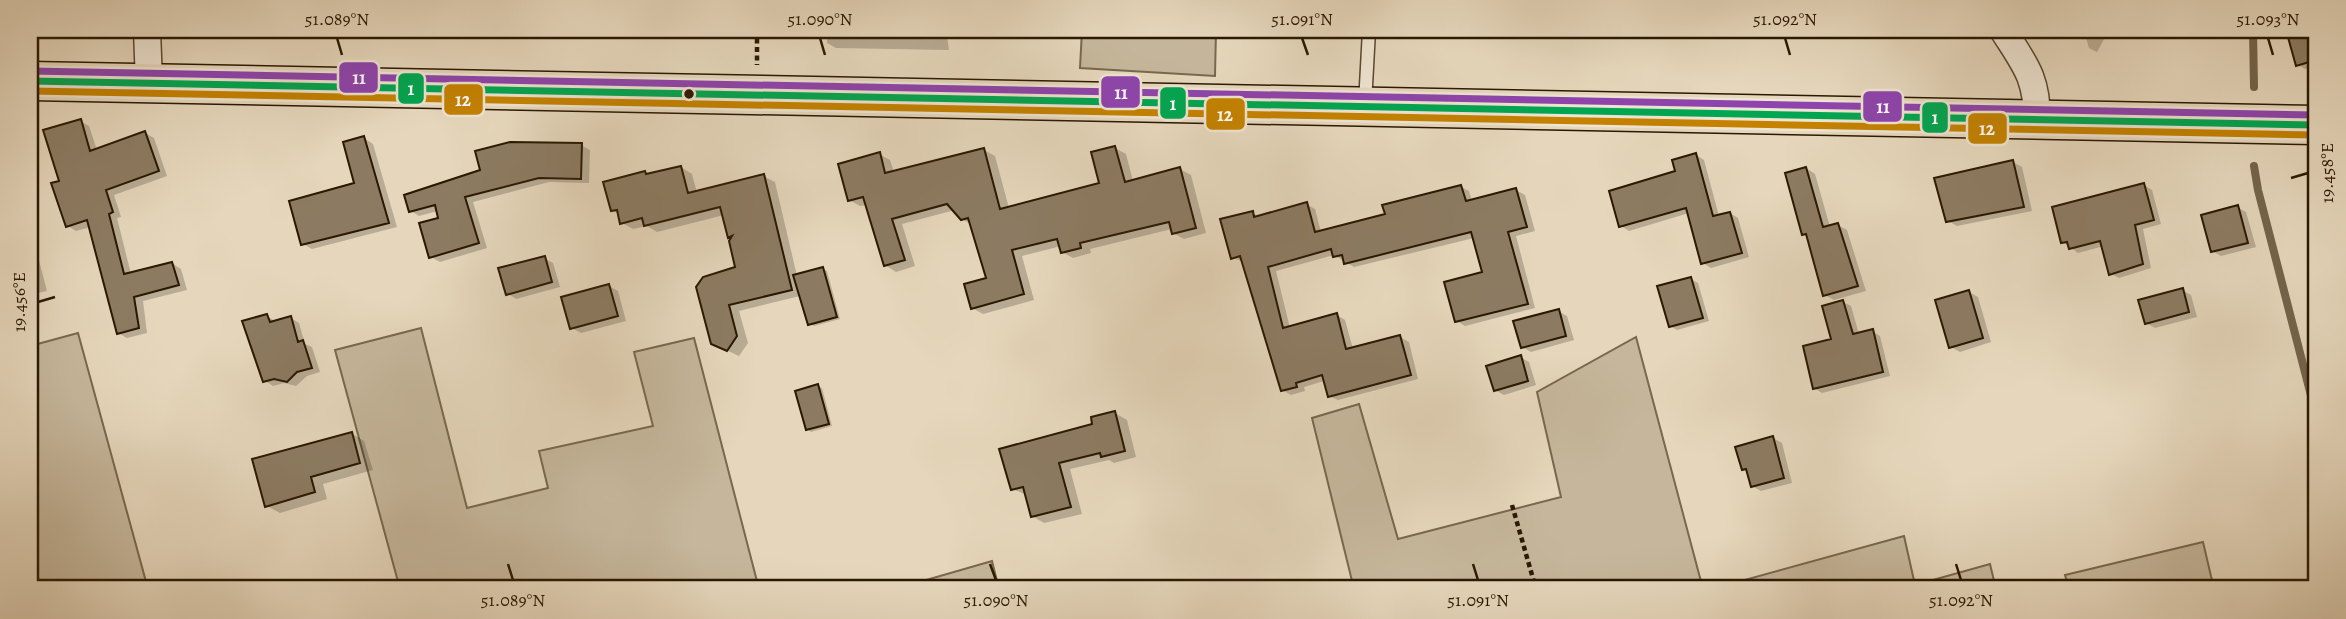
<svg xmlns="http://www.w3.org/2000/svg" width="2346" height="619" viewBox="0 0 2346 619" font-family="Alegreya,serif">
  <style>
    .green { fill: #c6b79c; stroke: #78684e; stroke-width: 2 }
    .shadow { fill: #0003 }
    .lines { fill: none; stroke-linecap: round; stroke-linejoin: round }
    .stream { stroke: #74644b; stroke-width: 8 }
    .building { fill: #8c7b62; stroke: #2a1801; stroke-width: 2 }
    .lane-casing { stroke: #594830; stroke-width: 15 }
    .street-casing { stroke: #594830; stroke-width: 29 }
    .primary-casing { stroke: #2a1801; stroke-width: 41 }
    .path { stroke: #2a1801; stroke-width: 4.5; stroke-dasharray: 5 3.5; stroke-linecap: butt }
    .lane { stroke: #efe5d3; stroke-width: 12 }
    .street { stroke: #efe5d3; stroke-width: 26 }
    .primary { stroke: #e6d7bc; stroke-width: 38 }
    .bus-1-casing { stroke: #efe5d3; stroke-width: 12 }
    .bus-2-casing { stroke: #efe5d3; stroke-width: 12 }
    .bus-3-casing { stroke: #efe5d3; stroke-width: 12 }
    .bus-1 { stroke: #00a651; stroke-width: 7 }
    .bus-2 { stroke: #c48200; stroke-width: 7 }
    .bus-3 { stroke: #8e44ad; stroke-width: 7 }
    .ticks { fill: none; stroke: #2a1801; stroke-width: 2.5 }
    .bus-dot { fill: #2a1801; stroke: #efe5d3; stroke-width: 2.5 }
    .line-badge { stroke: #efe5d3; stroke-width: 2.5 }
    .badge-label { font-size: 19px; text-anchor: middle; font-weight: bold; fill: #fff }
    .neatline { fill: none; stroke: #2a1801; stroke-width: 2.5 }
    .ticks-label { font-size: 18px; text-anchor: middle; fill: #2a1801 }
  </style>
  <rect width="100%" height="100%" fill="#e6d7bc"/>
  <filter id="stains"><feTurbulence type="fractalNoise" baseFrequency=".00286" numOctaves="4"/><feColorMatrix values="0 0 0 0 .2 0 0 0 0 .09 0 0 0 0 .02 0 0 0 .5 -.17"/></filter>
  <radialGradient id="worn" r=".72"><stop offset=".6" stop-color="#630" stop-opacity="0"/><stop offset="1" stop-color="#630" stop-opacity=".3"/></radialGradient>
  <!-- green -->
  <path class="green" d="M1082 30H1216L1215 76 1080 68Z
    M421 328 467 508 548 488 539 451 653 426 634 352 694 338 759 589H400L335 350Z
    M78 333 148 589H30V346Z
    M1636 337 1703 589H1354L1312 418 1359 404 1398 539 1561 497 1537 392Z
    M1904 536 1915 585 1990 564 1996 589H1712Z
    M2203 542 2214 589H2069L2065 575Z
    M992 561 999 589H895Z"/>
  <!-- shadow -->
  <path class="shadow" d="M191 30H243V39L200 37 191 32Z
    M828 30H946L949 50 836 48 827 43Z
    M2075 30H2109L2097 52 2089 48 2084 31 2080 33Z
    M2288 30H2316V66L2305 69 2297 64Z
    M80 121 89 126 97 150 145 133 154 138 167 176 114 195 121 217 117 218 131 274 172 263 181 269 187 290 143 301 147 333 127 338 118 333 91 227 76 231 68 226 61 182Z
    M364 138 373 144 397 227 312 249 303 244 356 184Z
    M581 145 590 150 589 183 549 182 473 202 487 248 440 262 431 257 441 219 438 211 419 216 411 211Z
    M1115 148 1126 154 1133 181 1180 169 1191 175 1206 233 1184 239 1173 233 1172 229 1090 249 1091 253 1073 258 1062 252 1061 246 1022 256 1034 300 983 314 972 308 988 279 972 225 962 219 955 210 902 224 915 266 896 272 885 265 867 205 860 206 849 200 879 154 890 160 894 172 984 150 995 156 1009 208 1101 184Z
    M1696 155 1704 160 1719 216 1730 213 1738 218 1749 257 1711 268 1703 263 1689 213 1629 231 1621 226Z
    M2013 162 2022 167 2032 211 1957 226 1948 221Z
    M681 167 692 174 697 193 763 176 775 182 797 276 823 269 827 271 840 319 814 326 810 324 800 296 739 311 748 343 739 356 724 349 704 279 737 269 733 238 729 236 724 215 657 232 647 226 633 229 622 223 619 214 612 210 645 173 649 175Z
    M1806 168 1815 174 1830 227 1838 225 1847 230 1866 291 1834 300 1825 295 1809 237 1803 234Z
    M2144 185 2152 190 2161 224 2143 229 2151 268 2119 278 2111 274 2104 246 2078 253 2063 242Z
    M1461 187 1469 191 1472 201 1516 190 1525 195 1535 231 1516 236 1535 308 1465 326 1457 321 1484 273 1474 238 1354 267 1334 255 1276 271 1290 328 1337 315 1345 320 1353 349 1400 337 1409 342 1418 379 1338 400 1329 396 1324 381 1304 387 1305 391 1291 395 1282 390 1243 262 1232 257 1252 213 1260 217 1306 204 1315 209 1321 232 1387 215Z
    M2237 207 2246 212 2256 247 2221 256 2212 251Z
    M30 242 35 245 47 291 30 295Z
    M544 258 553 263 560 287 516 299 507 293Z
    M1691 279 1698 283 1709 321 1677 330 1670 326Z
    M609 286 618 291 626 321 581 333 572 328Z
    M2182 290 2191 295 2197 317 2155 328 2146 323Z
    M1969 292 1978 297 1991 342 1960 352 1951 347Z
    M1843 302 1851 306 1859 334 1872 331 1880 336 1890 376 1822 393 1814 388 1834 340Z
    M1558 311 1567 316 1574 340 1531 352 1522 347Z
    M267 316 276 322 291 318 299 323 305 344 312 347 320 372 307 376 296 386 284 383 273 386 264 380Z
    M1520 357 1529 362 1536 385 1504 395 1495 390Z
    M818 386 822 388 832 426 811 432 807 429Z
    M1115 413 1127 420 1136 457 1114 463 1109 460 1070 469 1082 514 1044 523 1032 516 1027 495 1012 489 1095 425Z
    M351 433 364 441 373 470 323 484 327 499 280 513 267 506Z
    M1773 438 1782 443 1792 483 1761 491 1752 486 1748 472 1743 469Z"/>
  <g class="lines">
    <!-- stream -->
    <path class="stream" d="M2253 30 2254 87
      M2254 166 2258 190 2316 415"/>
  </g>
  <!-- building -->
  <path class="building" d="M2286 30H2316V60L2296 66Z
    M81 119 90 151 145 131 159 171 106 190 113 212 109 214 124 274 172 262 179 285 134 297 139 328 117 334 87 220 66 227 51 183 59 181 43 130Z
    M364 136 389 223 301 245 289 201 354 183 343 142Z
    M510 142 582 143 581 179 539 178 465 197 479 243 429 258 419 223 438 218 435 205 409 212 404 195 480 170 475 151Z
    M1115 146 1125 182 1180 167 1196 228 1172 234 1169 222 1080 243 1081 248 1061 253 1057 239 1012 250 1024 294 971 309 964 284 986 278 968 218 961 220 947 204 892 219 905 260 884 266 863 197 848 201 838 164 880 152 885 173 984 148 1000 209 1099 183 1091 152Z
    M1696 153 1713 216 1730 212 1742 253 1701 264 1686 208 1619 227 1609 191 1675 171 1672 160Z
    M2013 160 2024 207 1946 222 1934 178Z
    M681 166 688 193 764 174 792 290 729 305 737 336 727 351 711 344 696 287 703 277 735 267 729 241 732 236 728 238 720 207 644 226 642 218 620 224 617 210 611 211 603 182 645 171 646 174Z
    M1806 167 1823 227 1838 223 1858 286 1823 296 1806 234 1802 235 1785 173Z
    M2144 183 2154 220 2135 225 2143 264 2109 275 2100 241 2069 249 2067 242 2061 243 2052 207Z
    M1461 185 1466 201 1516 188 1527 227 1508 232 1528 304 1455 322 1444 282 1482 272 1471 232 1344 264 1342 255 1333 257 1331 249 1268 267 1283 328 1337 313 1346 349 1400 335 1411 375 1328 397 1322 375 1296 383 1297 387 1281 391 1240 256 1231 259 1220 219 1253 211 1254 217 1307 202 1315 232 1385 214 1382 205Z
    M2238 205 2248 243 2211 252 2201 215Z
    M545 256 552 282 506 295 498 268Z
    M823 267 837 317 808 325 793 275Z
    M1691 277 1703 318 1669 327 1657 286Z
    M609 284 618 316 570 329 561 297Z
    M2183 288 2189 312 2145 324 2138 300Z
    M1969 290 1983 338 1949 348 1935 300Z
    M1843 300 1853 334 1873 329 1883 372 1813 389 1803 346 1831 339 1822 306Z
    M1559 309 1566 336 1521 348 1513 321Z
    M267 314 270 322 291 316 298 342 303 340 312 368 297 372 287 382 274 379 263 382 242 321Z
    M1521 355 1528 381 1494 391 1486 366Z
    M818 384 829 424 806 430 795 391Z
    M1115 411 1125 451 1101 457 1100 453 1059 463 1071 507 1031 517 1023 487 1011 490 999 449 1092 424 1091 417Z
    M352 432 360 463 311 477 315 492 265 507 252 459Z
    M1773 436 1784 478 1751 487 1746 469 1742 470 1735 447Z"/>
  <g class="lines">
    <!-- lane casing -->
    <g class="lane-casing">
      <path id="lane" d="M1365 104 1369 30"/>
    </g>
    <!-- street casing -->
    <g class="street-casing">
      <path id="street" d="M147 30 149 83
        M2003 30C2025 65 2037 77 2037 120"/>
    </g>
    <!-- primary casing -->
    <g class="primary-casing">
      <path id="primary" d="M30 81 2316 125"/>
    </g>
    <!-- path -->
    <path class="path" d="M757 30V65
      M1512 505 1536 589"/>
    <!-- lane -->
    <use href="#lane" class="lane"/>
    <!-- street -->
    <use href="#street" class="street"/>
    <!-- primary -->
    <use href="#primary" class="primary"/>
    <!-- bus-1 casing -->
    <g class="bus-1-casing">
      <path id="bus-1" d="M30 81 2316 125"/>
    </g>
    <!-- bus-2 casing -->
    <g class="bus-2-casing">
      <path id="bus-2" d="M30 91 2316 135"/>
    </g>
    <!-- bus-3 casing -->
    <g class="bus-3-casing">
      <path id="bus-3" d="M30 71 2316 115"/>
    </g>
    <!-- bus-1 -->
    <use href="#bus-1" class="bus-1"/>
    <!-- bus-2 -->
    <use href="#bus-2" class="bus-2"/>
    <!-- bus-3 -->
    <use href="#bus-3" class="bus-3"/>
  </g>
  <!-- ticks -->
  <path class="ticks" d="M337 38 342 55M820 38 825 55M1302 38 1308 55M1785 38 1790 55M2268 38 2273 55M2291 178 2308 173M38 302 55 297M508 564 513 580M990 564 996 580M1473 564 1478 580M1956 564 1961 580"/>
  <!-- markers -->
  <circle class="bus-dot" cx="689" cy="94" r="6"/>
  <g class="line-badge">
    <rect x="338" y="61" width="41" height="33" rx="7" fill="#8e44ad"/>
    <rect x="397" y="72" width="28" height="33" rx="7" fill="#00a651"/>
    <rect x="1100" y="75" width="41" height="34" rx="7" fill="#8e44ad"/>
    <rect x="443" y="83" width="41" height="33" rx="7" fill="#c48200"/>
    <rect x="1159" y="86" width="28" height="34" rx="7" fill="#00a651"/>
    <rect x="1862" y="90" width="41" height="33" rx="7" fill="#8e44ad"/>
    <rect x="1205" y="97" width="41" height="34" rx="7" fill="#c48200"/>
    <rect x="1921" y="101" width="28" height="33" rx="7" fill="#00a651"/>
    <rect x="1967" y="112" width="41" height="33" rx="7" fill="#c48200"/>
  </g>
  <g class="badge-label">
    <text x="359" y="84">11</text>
    <text x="411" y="95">1</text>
    <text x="1121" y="99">11</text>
    <text x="463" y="106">12</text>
    <text x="1173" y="110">1</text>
    <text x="1883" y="113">11</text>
    <text x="1225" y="121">12</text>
    <text x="1935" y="124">1</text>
    <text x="1987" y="135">12</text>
  </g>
  <!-- margin -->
  <rect width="2346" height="619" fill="none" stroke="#e6d7bc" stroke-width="77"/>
  <rect x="38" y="38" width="2270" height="542" class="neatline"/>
  <g class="ticks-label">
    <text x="337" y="25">51.089°N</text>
    <text x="820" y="25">51.090°N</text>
    <text x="1302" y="25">51.091°N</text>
    <text x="1785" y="25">51.092°N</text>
    <text x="2268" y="25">51.093°N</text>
    <text transform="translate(2327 173) rotate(-90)" y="6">19.458°E</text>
    <text transform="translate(19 302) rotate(-90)" y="6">19.456°E</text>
    <text x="513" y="606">51.089°N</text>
    <text x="996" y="606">51.090°N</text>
    <text x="1478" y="606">51.091°N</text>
    <text x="1961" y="606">51.092°N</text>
  </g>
  <rect width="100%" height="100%" filter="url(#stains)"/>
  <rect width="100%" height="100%" fill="url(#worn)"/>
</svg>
